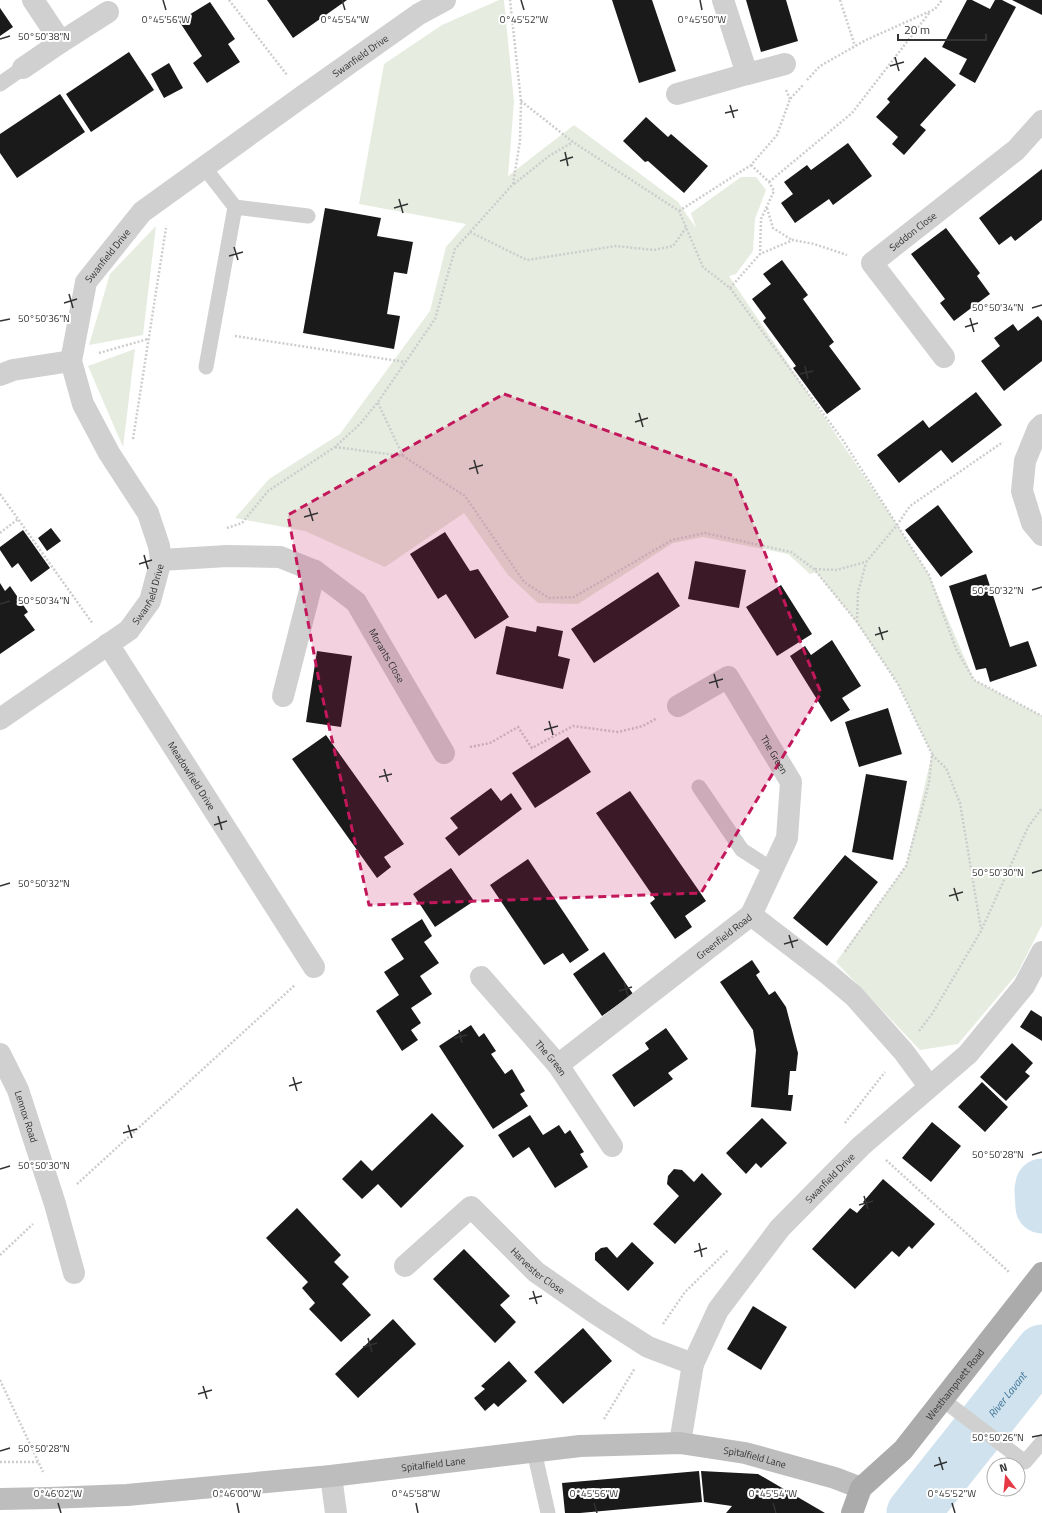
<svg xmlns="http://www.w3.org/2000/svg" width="1042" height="1513" viewBox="0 0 1042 1513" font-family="'Titillium Web',sans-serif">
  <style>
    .green { fill: #e6ecdf }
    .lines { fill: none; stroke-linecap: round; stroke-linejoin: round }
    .river { stroke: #cfe2ee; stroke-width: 53 }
    .building { fill: #1a1a1a }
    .path { stroke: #cdcdcd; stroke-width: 2.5; stroke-dasharray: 2 2; stroke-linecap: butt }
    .service { stroke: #d0d0d0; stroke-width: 15 }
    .minor { stroke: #d0d0d0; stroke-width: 22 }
    .secondary { stroke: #bdbdbd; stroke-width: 22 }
    .primary { stroke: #ababab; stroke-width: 22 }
    .marked { fill: #c2185b; fill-opacity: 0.2; stroke: #c2185b; stroke-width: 3; stroke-dasharray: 8 5; stroke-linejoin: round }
    .ticks { fill: none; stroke: #333; stroke-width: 1.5 }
    .labels { text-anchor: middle; stroke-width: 4; stroke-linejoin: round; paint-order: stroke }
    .street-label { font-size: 10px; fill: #333; stroke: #fff }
    .water-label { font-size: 11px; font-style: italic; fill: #3f7597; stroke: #fff }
    .ticks-label { font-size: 10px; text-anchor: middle; fill: #333; stroke: #fff; stroke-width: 4; stroke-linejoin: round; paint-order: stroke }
  </style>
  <rect width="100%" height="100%" fill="#fff"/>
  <!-- green -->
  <path class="green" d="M499 0H504L514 102 508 176 574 125 678 202 696 228 691 213 741 177H756L766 190 755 219 753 251 736 274 729 276 897 525 929 575 974 680 1042 716V925L1017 974 958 1044 920 1050 836 962 906 866 932 754 898 684 855 620 816 572 810 574 788 554 703 537 673 543 578 604 538 603 508 575 464 513 385 567 305 531 235 518 269 479 340 434 430 311 446 247 466 224 359 204 384 64 442 25Z
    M156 226 143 335 89 345 110 274Z
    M135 349 123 447 88 366Z"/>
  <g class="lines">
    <!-- river -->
    <g class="river">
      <path d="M1042 1185 1041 1190 1042 1207"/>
      <path id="s1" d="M913 1513 1042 1351"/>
    </g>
  </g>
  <!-- building -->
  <path class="building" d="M267 0H347L293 38Z
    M612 0H652L676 71 639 83Z
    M746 0H786L798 41 761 52Z
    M967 0H972L990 9 995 0H1002L1016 7 975 83 959 74 967 59 942 47Z
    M1012 0H1042V15Z
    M210 2 235 39 228 44 240 62 207 83 193 63 202 56 179 21Z
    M0 8 13 27 0 36Z
    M129 52 154 90 91 132 66 94Z
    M925 57 956 85 920 125 926 130 904 155 892 144 898 137 876 117 890 102 887 99Z
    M169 63 183 88 164 98 151 74Z
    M60 94 85 132 17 178 0 153V134Z
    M646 117 668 137 671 134 708 166 684 193 648 161 645 162 623 141Z
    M848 143 872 176 833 205 829 199 795 223 781 203 793 194 784 182 807 165 811 170Z
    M1042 169V220L1015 241 1011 236 999 245 979 218Z
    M325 208 381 218 377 236 413 242 407 274 394 272 387 314 400 316 394 349 303 333Z
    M946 228 980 273 977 276 990 294 954 321 940 303 945 299 911 254Z
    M782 260 808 295 803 299 834 342 829 346 861 389 827 414 793 368 796 366 763 321 766 318 752 299 771 284 763 274Z
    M1038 316 1042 321V361L1004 391 981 361 1000 346 994 338 1013 324 1018 331Z
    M976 392 1002 425 952 463 941 450 899 483 877 455 923 420 929 428Z
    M938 505 973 552 941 577 905 530Z
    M51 528 61 541 47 551 38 538Z
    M23 530 50 568 31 582 18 563 12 568 0 550V547Z
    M445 532 470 571 478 569 509 617 475 639 446 594 438 599 410 554Z
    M695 561 746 570 739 608 688 599Z
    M658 572 680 606 594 663 571 629Z
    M986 574 1010 647 1028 641 1037 666 990 682 986 668 976 670 949 586Z
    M0 583 5 591 10 586 28 612 24 615 35 630 0 654Z
    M781 585 812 634 777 656 746 607Z
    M506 626 536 632 537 626 563 631 558 656 570 659 563 689 496 674Z
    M832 640 861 686 842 698 850 710 831 722 790 656 805 646 811 655Z
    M317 651 352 656 341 727 306 722Z
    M888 708 902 754 859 767 845 722Z
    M326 735 404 844 384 857 391 867 377 878 292 759Z
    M568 737 591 772 535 808 512 773Z
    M866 774 907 781 893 860 852 852Z
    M491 788 501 801 511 793 522 809 459 856 445 838 458 828 450 818Z
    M630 791 706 901 685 916 692 927 675 939 650 903 655 899 596 813Z
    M845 855 878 882 827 946 793 918Z
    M528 859 589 950 570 963 563 953 544 965 490 885Z
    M451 868 474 901 435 927 413 894Z
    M422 919 432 936 424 942 439 963 420 976 432 994 411 1008 421 1023 411 1030 418 1040 402 1051 376 1011 399 995 384 972 404 959 391 939Z
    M604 952 633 994 602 1016 573 974Z
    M752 960 760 972 756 975 769 995 775 991 786 1007 798 1053 796 1071H790L788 1095H793L791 1111 751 1107 756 1050 753 1030 720 982Z
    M1031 1010 1042 1017V1041L1020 1027Z
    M471 1025 479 1037 484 1033 496 1051 491 1054 505 1074 512 1069 525 1091 520 1094 528 1106 493 1129 439 1046Z
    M666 1028 688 1059 668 1073 673 1079 634 1107 612 1075 649 1049 645 1043Z
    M1012 1043 1033 1063 1025 1072 1030 1076 1006 1101 980 1077Z
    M982 1082 1008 1107 985 1132 958 1107Z
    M432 1113 464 1146 401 1208 378 1184 362 1199 342 1179 361 1160 372 1171Z
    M530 1115 543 1135 559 1125 565 1134 570 1130 584 1152 580 1154 588 1167 555 1188 529 1147 513 1158 498 1135Z
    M762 1118 787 1143 761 1168 756 1163 746 1174 726 1153Z
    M932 1122 961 1146 931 1182 902 1158Z
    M674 1169 682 1170 694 1182 702 1173 722 1194 675 1244 653 1224 679 1196 667 1184 668 1176Z
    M883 1179 935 1224 912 1249 909 1246 899 1257 892 1251 855 1289 812 1249 850 1208 857 1213 865 1204 863 1202Z
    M297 1208 341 1255 334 1262 349 1277 342 1284 371 1315 341 1342 309 1309 315 1303 302 1288 308 1282 266 1238Z
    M632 1242 654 1263 628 1291 595 1260V1253L601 1248 607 1247 617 1258Z
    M464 1249 510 1296 500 1305 516 1322 495 1343 433 1279Z
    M753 1306 787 1327 761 1370 727 1349Z
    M393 1319 416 1344 358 1398 335 1374Z
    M583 1328 612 1361 563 1404 534 1372Z
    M509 1361 527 1381 498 1407 494 1403 485 1411 474 1398 485 1389 481 1386Z
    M699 1471 702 1502 580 1513H565L562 1483Z
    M701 1471 758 1474 825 1513H726L732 1506 704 1502Z"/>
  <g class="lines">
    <!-- path -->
    <path class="path" d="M229 0 287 75
      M840 0 855 46
      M807 80 820 66 866 40 935 9 942 0
      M786 90 790 99
      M521 101 573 142 679 211 703 267 730 288 842 439 929 575 956 649 974 680 1042 716
      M751 165 769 182 774 191 761 219 760 254
      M769 182 852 113 930 12
      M514 184 549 156 573 142
      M767 208 773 228 792 240
      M679 211 751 165 777 135 790 99 803 85
      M470 232 527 260 616 246 654 250 673 246 686 228
      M730 288 760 254 793 240 814 244 847 255
      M235 336 405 362
      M99 353 148 339
      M378 403 403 456
      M133 439 166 228
      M335 447 403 456 465 496 524 582 549 598 574 597 672 540 705 533 791 552 814 569 857 622 898 684 932 754 929 783 906 866 844 953
      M0 494 18 519
      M227 528 242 523 268 491 335 447 360 424 378 402 435 319 455 249 513 184 520 141 521 101 510 0
      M0 533 18 519 93 624
      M815 569 836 570 866 562 897 525 910 506 1003 442
      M857 622 858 592 866 563
      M470 747 490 743 518 727 532 748 573 726 618 732 643 726 657 718
      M932 755 946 768 960 803 981 929
      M919 1031 932 1014 981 931 1028 827 1042 808
      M845 1123 885 1072
      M886 1160 1009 1272
      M77 1184 295 985
      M0 1255 33 1224
      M663 1324 685 1292 728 1250
      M0 1380 43 1472
      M604 1419 635 1368
      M0 1462H38"/>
    <!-- service -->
    <path class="service" d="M0 84 23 68
      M204 167 235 207 206 367
      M235 207 308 216
      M699 787 742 850 773 870
      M943 1400 1025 1462 1042 1442
      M534 1451 548 1513"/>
    <!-- minor -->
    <g class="minor">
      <path d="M33 0 61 42 108 12"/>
      <path d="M23 68 61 42"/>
      <path d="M747 74 785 64"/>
      <path d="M677 94 747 74 723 0"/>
      <path id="s2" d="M944 357 872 263 1016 150 1042 121"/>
      <path d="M0 375 13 370 71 361"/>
      <path d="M1042 425 1038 429 1025 461 1022 491 1032 523 1042 535"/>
      <path id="s3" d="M161 560 227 556 280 557 315 571 356 602 444 753"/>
      <path id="s4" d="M108 644 314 967"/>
      <path d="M283 696 315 571"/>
      <path id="s5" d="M678 706 728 677 791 782 787 838 751 915"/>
      <path id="s6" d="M0 719 129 630 150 601 161 560 159 546 148 513 109 453 83 404 71 361 86 282 142 212 303 96 419 14 445 0"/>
      <path id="s7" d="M481 977 558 1065 612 1146"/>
      <path id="s8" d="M0 1054 18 1090 55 1204 74 1273"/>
      <path id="s9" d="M558 1065 751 915 828 974 854 996 903 1051 929 1086"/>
      <path id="s10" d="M405 1266 471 1207 536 1272 595 1313 648 1347 693 1364"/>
      <path id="s11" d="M680 1443 693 1364 718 1310 780 1228 861 1146 968 1054 1024 986 1042 952"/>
      <path d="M331 1476 336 1513"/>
    </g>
    <!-- secondary -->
    <path class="secondary" id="s12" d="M0 1499 49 1498 127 1495 331 1476 580 1446 680 1443 745 1453 835 1478 861 1488"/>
    <!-- primary -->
    <path class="primary" id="s13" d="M852 1513 861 1488 903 1450 1042 1273"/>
  </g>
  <!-- marked area -->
  <path class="marked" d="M504 394 734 476 821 693 701 893 369 905 320 686 288 515Z"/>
  <!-- ticks -->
  <path class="ticks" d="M163 0 166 10M342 0 345 10M521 0 524 10M700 0 702 10M0 39 10 36M895 57 899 71M890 66 904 62M730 105 734 118M725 113 738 110M565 152 568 166M560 161 573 157M399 199 403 213M394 208 408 204M234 247 238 260M229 256 243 252M69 294 73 308M64 303 77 299M1032 308 1042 305M970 318 974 332M0 321 10 319M965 327 978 323M805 366 808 379M800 374 813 371M639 413 643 427M635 422 648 418M474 460 478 474M469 469 483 465M309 508 313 521M304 517 318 513M144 555 148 569M139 564 152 560M1032 590 1042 587M0 604 10 601M879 627 883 640M875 635 888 631M714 674 718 688M709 683 723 679M549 721 553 735M544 730 558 726M384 769 388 782M379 777 392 774M218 816 222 830M214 825 227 821M1032 873 1042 870M0 886 10 883M954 888 958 901M949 896 963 892M789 935 793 948M784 944 798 940M624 982 628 996M619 991 632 987M459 1030 462 1043M454 1038 467 1035M293 1077 297 1091M289 1086 302 1082M128 1125 132 1138M123 1133 137 1129M1032 1155 1042 1152M0 1169 10 1166M864 1196 868 1209M859 1205 873 1201M699 1243 702 1257M694 1252 707 1248M533 1291 537 1304M529 1299 542 1296M368 1338 372 1352M363 1347 377 1343M203 1386 207 1399M198 1394 212 1390M1032 1437 1042 1435M0 1451 10 1448M939 1457 943 1470M934 1466 947 1462M58 1503 61 1513M237 1503 239 1513M416 1503 418 1513M594 1503 597 1513M773 1503 776 1513M952 1503 955 1513"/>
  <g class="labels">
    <!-- street labels -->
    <g class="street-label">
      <text dy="4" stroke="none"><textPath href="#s6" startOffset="894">Swanfield Drive</textPath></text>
      <text dy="4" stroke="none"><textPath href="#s2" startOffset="170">Seddon Close</textPath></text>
      <text dy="4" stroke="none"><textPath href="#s6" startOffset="570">Swanfield Drive</textPath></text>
      <text dy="4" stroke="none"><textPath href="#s6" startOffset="198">Swanfield Drive</textPath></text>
      <text dy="4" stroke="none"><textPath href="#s3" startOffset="270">Morants Close</textPath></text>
      <text dy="4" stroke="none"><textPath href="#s5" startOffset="148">The Green</textPath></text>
      <text dy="4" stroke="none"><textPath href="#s4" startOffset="156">Meadowfield Drive</textPath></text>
      <text dy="4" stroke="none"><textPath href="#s9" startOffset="210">Greenfield Road</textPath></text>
      <text dy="4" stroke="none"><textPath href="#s7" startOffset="107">The Green</textPath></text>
      <text dy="4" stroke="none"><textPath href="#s8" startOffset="68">Lennox Road</textPath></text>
      <text dy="4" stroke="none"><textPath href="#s11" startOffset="313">Swanfield Drive</textPath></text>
      <text dy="4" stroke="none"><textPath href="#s10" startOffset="181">Harvester Close</textPath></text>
      <text dy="4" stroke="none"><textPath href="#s13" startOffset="167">Westhampnett Road</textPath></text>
      <text dy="4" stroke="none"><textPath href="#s12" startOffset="759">Spitalfield Lane</textPath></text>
      <text dy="4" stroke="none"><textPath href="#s12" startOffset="435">Spitalfield Lane</textPath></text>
    </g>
    <!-- water labels -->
    <g class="water-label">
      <text dy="4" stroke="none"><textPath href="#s1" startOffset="151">River Lavant</textPath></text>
    </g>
  </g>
  <g class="ticks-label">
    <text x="166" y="23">0°45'56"W</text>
    <text x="345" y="23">0°45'54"W</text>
    <text x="524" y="23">0°45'52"W</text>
    <text x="702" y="23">0°45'50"W</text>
    <text x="44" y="40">50°50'38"N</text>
    <text x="998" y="311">50°50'34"N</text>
    <text x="44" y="322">50°50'36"N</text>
    <text x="998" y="594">50°50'32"N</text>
    <text x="44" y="604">50°50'34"N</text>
    <text x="998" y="876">50°50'30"N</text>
    <text x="44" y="887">50°50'32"N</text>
    <text x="998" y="1158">50°50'28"N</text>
    <text x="44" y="1169">50°50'30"N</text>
    <text x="998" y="1441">50°50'26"N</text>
    <text x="44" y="1452">50°50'28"N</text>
    <text x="58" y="1497">0°46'02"W</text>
    <text x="237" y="1497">0°46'00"W</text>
    <text x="416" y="1497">0°45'58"W</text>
    <text x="594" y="1497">0°45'56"W</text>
    <text x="773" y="1497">0°45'54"W</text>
    <text x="952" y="1497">0°45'52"W</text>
  </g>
  <!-- north arrow -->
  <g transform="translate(1006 1477) rotate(344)"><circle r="19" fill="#ffffff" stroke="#adadad"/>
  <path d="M0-3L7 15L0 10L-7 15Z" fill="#e63946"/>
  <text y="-6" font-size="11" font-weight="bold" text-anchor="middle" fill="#333333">N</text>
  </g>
  <!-- scale -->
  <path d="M898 34v6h88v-6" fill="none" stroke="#333333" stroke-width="2"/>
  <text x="904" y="34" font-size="12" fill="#333333" stroke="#ffffff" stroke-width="3" paint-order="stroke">20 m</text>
</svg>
